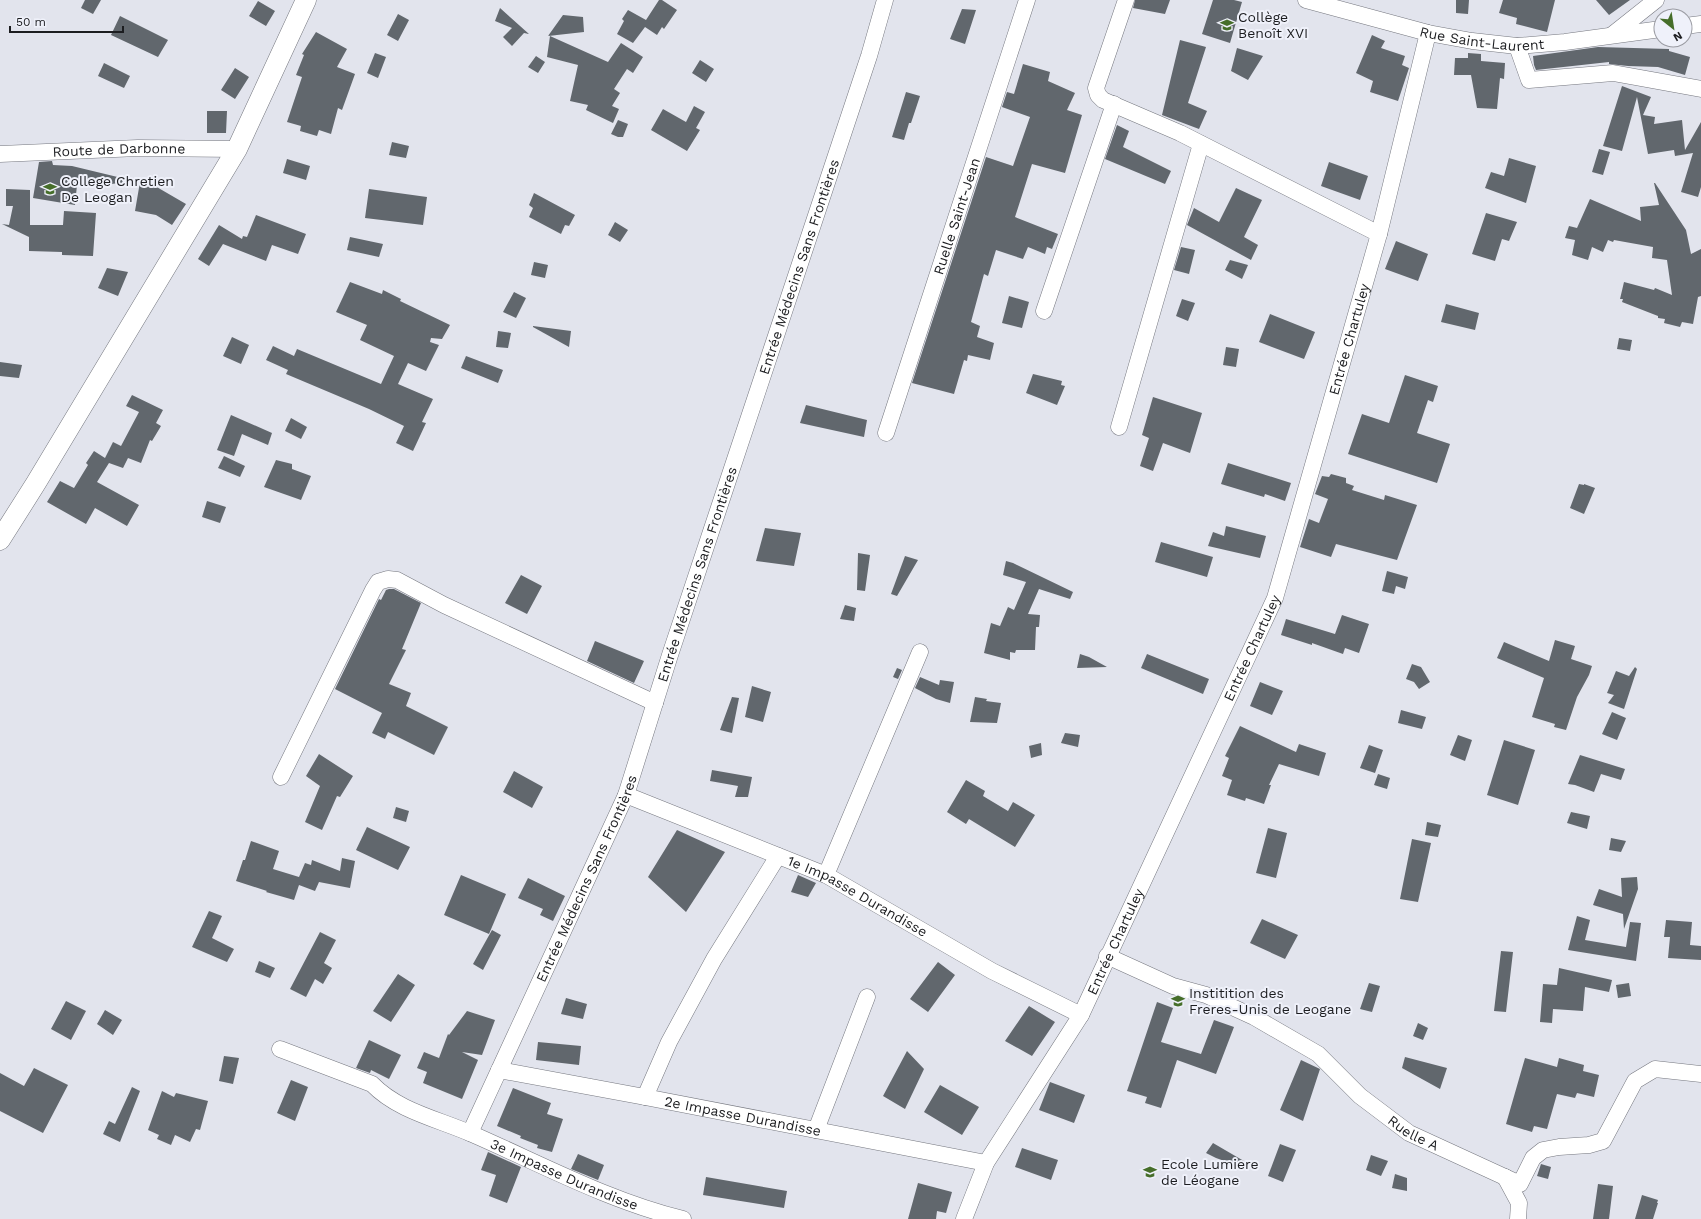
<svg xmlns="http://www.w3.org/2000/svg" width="1701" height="1219" viewBox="0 0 1701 1219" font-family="'Work Sans',sans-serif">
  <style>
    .building { fill: #61676d }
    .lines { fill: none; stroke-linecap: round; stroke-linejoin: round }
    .minor-casing { stroke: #75777f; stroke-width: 17 }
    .major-casing { stroke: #75777f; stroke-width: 21 }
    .minor { stroke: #fff; stroke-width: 16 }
    .major { stroke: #fff; stroke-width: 20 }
    .labels { text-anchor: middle; stroke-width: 4; stroke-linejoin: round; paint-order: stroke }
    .poi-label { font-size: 14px; fill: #1c1d20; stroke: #eff1fa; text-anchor: start }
    .street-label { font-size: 14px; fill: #1c1d20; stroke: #eff1fa }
  </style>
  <rect width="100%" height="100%" fill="#e2e4ed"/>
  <!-- building -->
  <path class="building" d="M85 0H101L93 14 81 8Z
    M659 0H662L677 10 664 29 662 27 657 35 645 27 633 43 617 34 624 21 622 19 628 10 646 20Z
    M1135 0H1170L1165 14 1133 8Z
    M1213 0H1234L1242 2 1230 43 1202 34Z
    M1456 0H1469L1468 14 1456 13Z
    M1503 0H1555L1547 32 1516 24 1517 18 1499 13Z
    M1596 0H1630L1609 15Z
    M258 1 275 11 266 26 249 16Z
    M500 8 529 34 524 33 512 46 503 37 512 28 495 21Z
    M962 9 976 10 965 44 950 39Z
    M398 14 409 20 398 41 387 35Z
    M563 15 583 17 584 32 548 36Z
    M120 16 168 40 158 57 111 35Z
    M316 32 347 49 337 67 355 74 342 110 338 108 331 134 319 130 317 136 300 131 301 126 287 122 302 77 296 75 304 55 302 54Z
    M1372 35 1385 41 1381 48 1405 56 1402 65 1409 68 1398 101 1370 92 1373 81 1356 73Z
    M550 36 608 62 621 43 643 57 633 73 627 69 614 89 620 93 612 106 619 109 613 123 586 110 588 105 570 101 578 65 547 57Z
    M1180 40 1206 47 1188 103 1207 111 1199 129 1162 115Z
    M1598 47 1669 49V51L1690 57 1685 75 1658 67 1628 66 1609 64V62L1536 70 1534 65 1533 56Z
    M1237 48 1263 56 1248 80 1231 71Z
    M375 53 386 57 378 78 367 73Z
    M1468 53 1481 54V61L1505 63 1504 79 1500 78 1497 109 1477 108 1471 75H1454L1455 58H1468Z
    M536 56 545 62 538 73 528 67Z
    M700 60 714 69 706 82 692 73Z
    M104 63 130 76 124 88 98 76Z
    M1023 64 1050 72 1048 81 1075 93 1067 110 1082 115 1065 173 1032 164 1015 217 1058 234 1052 249 1047 247 1045 254 1028 247 1023 259 996 250 988 276 984 274 971 322 980 326 977 337 994 343 990 360 968 355 967 361 964 360 954 394 912 383 986 157 1013 166 1030 117 1002 107 1007 92 1014 94Z
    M235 68 249 77 235 99 221 90Z
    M1622 86 1651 97 1643 115 1655 117 1654 124 1682 120 1685 150 1701 122V187L1698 197 1681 192 1693 153 1675 156 1674 150 1648 154 1637 97 1622 151 1603 146Z
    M906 92 920 96 911 123H909L904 140 892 137Z
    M694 106 705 112 696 128 700 130 687 151 651 130 663 109 686 122Z
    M207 111H227L226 133H207Z
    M618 120 628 124 623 137H618L611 134Z
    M1117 125 1129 131 1123 147 1171 171 1165 184 1105 159Z
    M392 142 409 146 406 158 389 155Z
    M1599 149 1610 152 1603 175 1592 172Z
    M1509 158 1536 166 1526 203 1485 188 1491 172 1504 176Z
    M287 159 310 166 306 180 283 173Z
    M52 161 53 165 72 166 130 180 129 182 102 185H77L75 205 33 198 39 162Z
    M1329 162 1368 176 1360 200 1321 186Z
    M140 182 155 186 186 204 172 225 156 215 135 211Z
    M1654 183H1655L1686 230 1691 254 1701 249V296L1698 297 1693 324 1682 322 1680 327 1664 323 1665 319 1658 318V316L1622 302 1623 299H1620L1624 282 1654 290 1655 288 1672 295 1667 260 1652 258 1653 247 1614 240 1613 242 1608 240 1603 252 1592 247 1588 260 1572 255 1575 240 1565 238 1569 226 1577 228 1590 199 1641 221 1640 207 1659 205Z
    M1236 188 1262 200 1244 237 1258 245 1251 260 1187 225 1194 208 1219 222Z
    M6 189 30 190V225H63L64 211 96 213 93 256 62 255V252L29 251V237L2 224 9 225 13 206H6Z
    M369 189 427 197 423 225 365 218Z
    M534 193 575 215 569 226 565 225 561 234 529 217 533 208 529 205Z
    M1486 213 1517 222 1509 241 1502 239 1495 261 1472 254Z
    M256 215 306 234 298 254 272 245 266 261 223 244 209 266 198 259 219 225 242 239 243 236 247 237Z
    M615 222 628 230 620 242 608 235Z
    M350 237 383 244 379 257 347 250Z
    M1396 241 1428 254 1418 281 1385 269Z
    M1181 247 1195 250 1189 274 1174 270Z
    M1230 260 1248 265 1242 279 1225 270Z
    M534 262 548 265 545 278 531 275Z
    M107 268 128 272 118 296 98 288Z
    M350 282 382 294 383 290 401 299 400 301 450 325 442 339 431 338 430 342 439 345 426 371 408 363 398 384 433 399 422 422 426 423 413 451 396 443 404 426 369 409 286 374 288 370 266 360 273 346 294 356 297 349 381 384 394 356 360 340 367 325 336 312Z
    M514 292 526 298 516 318 503 312Z
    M1009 296 1029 302 1022 328 1002 323Z
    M1182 299 1195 303 1188 321 1176 316Z
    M1446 304 1479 313 1475 330 1441 322Z
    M1270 314 1315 332 1304 359 1259 342Z
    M533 326 571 331 569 347 533 327Z
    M498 331 511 333 508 348 496 347Z
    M232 337 249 345 241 364 223 356Z
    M1619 338 1632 340 1630 351 1617 349Z
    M1226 347 1239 349 1236 367 1223 365Z
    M466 356 503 370 498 383 461 368Z
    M0 362 22 365 19 378 0 376Z
    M1033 374 1062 381 1061 385 1065 386 1057 405 1026 393Z
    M1405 375 1438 386 1433 402 1428 400 1417 433 1450 444 1437 483 1348 454 1362 414 1389 423Z
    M132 395 163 410 156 423 161 426 152 441 150 440 141 463 128 458 123 468 109 463 97 482 139 505 127 526 95 508 86 524 47 502 60 481 74 488 88 465 86 463 94 451 105 458 113 442 121 446 139 412 126 406Z
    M1153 397 1202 413 1190 453 1163 443 1153 471 1140 466 1149 438 1142 435Z
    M806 405 867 420 864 437 800 423Z
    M231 415 272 433 268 445 242 434 234 456 217 450Z
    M291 418 307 427 301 439 285 431Z
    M224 456 245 466 240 477 218 468Z
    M276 460 292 464V469L311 476 301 500 264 487Z
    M1228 463 1291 483 1285 501 1265 494 1264 497 1221 484Z
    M1331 474 1346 478V483L1354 486 1352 490 1384 500 1385 495 1417 505 1397 560 1336 544 1331 557 1300 547 1309 519 1319 523 1328 499 1315 494 1322 476 1329 477Z
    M1579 484 1584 485V484L1595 488 1584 514 1570 508Z
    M207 501 226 507 220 523 202 517Z
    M1226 526 1266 536 1260 558 1208 546 1213 532 1224 536Z
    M765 528 801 533 794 566 756 561Z
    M1161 542 1213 557 1207 577 1155 562Z
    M858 553 870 555 865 591 857 590Z
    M905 556 918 560 897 596 891 594Z
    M1006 561 1013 563 1073 592 1070 599 1039 589 1028 614 1040 615 1039 627H1036L1035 650H1016L1015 653 1010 652V660L984 653 991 623 1000 626 1008 607 1014 610 1026 582 1003 575Z
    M1387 571 1408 577 1405 589 1396 586 1394 594 1382 591Z
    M521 575 542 586 527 614 505 603Z
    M389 589H394L421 603 402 649 406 650 389 684 411 693 406 706 448 727 434 755 388 732 385 739 372 733 382 713 335 689 379 599 381 600 386 590Z
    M845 605 856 608 854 621 840 619Z
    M1342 615 1369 624 1359 653 1345 648 1343 654 1312 643V645L1281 635 1286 619 1335 634Z
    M1555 640 1575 646 1571 659 1592 666 1589 675 1577 697 1566 730 1554 727 1555 724 1532 717 1544 678 1497 658 1504 642 1549 661Z
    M595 641 644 661 634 683 587 661Z
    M1080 654 1089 657 1107 667 1077 668Z
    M1147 654 1209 679 1203 694 1141 668Z
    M1412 664 1421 667 1430 682 1419 689 1414 682 1406 679Z
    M1635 667 1637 669 1624 709 1608 703 1614 695 1607 693 1616 671 1629 676Z
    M897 668 902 670 898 679 893 677Z
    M920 677 939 685 940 680 954 682 950 703 936 699 915 688Z
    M1260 682 1283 691 1272 715 1250 706Z
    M752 686 771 692 763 722 745 717Z
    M732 697 739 698 732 733 720 730Z
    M975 697 987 699 986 701 1001 703 997 723 970 722Z
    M1401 710 1426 717 1422 729 1398 723Z
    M1612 712 1626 718 1617 740 1602 734Z
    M1240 726 1296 752 1299 744 1326 753 1319 776 1279 764 1269 785H1271L1264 804 1246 798 1245 801 1227 795 1232 780 1222 776 1229 758 1225 756Z
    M1065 733 1080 735 1078 747 1061 743Z
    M1458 735 1472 740 1465 761 1450 755Z
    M1504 740 1535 750 1518 805 1487 795Z
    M1041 743 1042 755 1031 758 1029 746Z
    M1369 745 1383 750 1375 773 1360 768Z
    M319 754 353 776 340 797 337 796 322 830 305 822 320 786 306 776Z
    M1580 755 1625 769 1621 780 1601 774 1594 792 1575 785 1568 784Z
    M712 770 752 777 748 797H735L738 786 710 781Z
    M514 771 543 787 532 808 503 792Z
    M1378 774 1390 778 1387 789 1374 785Z
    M966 780 985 791 983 796 1008 811 1013 802 1035 815 1015 847 969 819 966 824 947 812Z
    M396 807 409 811 406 822 393 818Z
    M1571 812 1590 816 1587 829 1567 823Z
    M1427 822 1441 825 1438 837 1425 835Z
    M367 827 410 847 398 870 356 850Z
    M1268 828 1287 833 1276 878 1256 873Z
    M677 830 725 852 686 912 648 877Z
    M1611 838 1626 841 1621 852 1609 850Z
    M1412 839 1431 843 1418 902 1400 899Z
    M251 841 279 851 273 869 299 877 305 863 311 865 312 860 340 871 342 858 355 861 350 888 319 882 315 891 299 885 294 900 266 892 267 891 236 881 243 860H245Z
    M461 875 506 894 489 934 444 915Z
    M798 875 816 883 808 897 791 892Z
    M1637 877 1638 889 1624 929 1623 914 1593 905 1599 889 1622 897 1621 878Z
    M528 878 565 896 553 921 540 915 543 909 518 898Z
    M209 911 222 916 212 938 234 949 227 962 192 947Z
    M1577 916 1590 920 1585 940 1626 947 1630 922 1641 923 1636 961 1568 950Z
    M1262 919 1298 935 1285 959 1250 943Z
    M1666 920 1692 922 1690 945 1701 946V960L1668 958 1670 937H1664Z
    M492 930 501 935 483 970 473 964Z
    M320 932 336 940 324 963 332 968 323 984 315 979 306 997 290 989Z
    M1501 951 1513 952 1506 1012 1494 1011Z
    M259 961 275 968 270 978 255 972Z
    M938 962 955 975 928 1012 910 999Z
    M1559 968 1612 980 1609 992 1585 987 1583 1011 1553 1009 1552 1023 1540 1022 1543 984 1557 985Z
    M398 974 415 985 391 1022 373 1011Z
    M1369 983 1380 986 1372 1012 1360 1009Z
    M1629 983 1631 996 1618 998 1616 985Z
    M566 998 587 1004 583 1019 561 1014Z
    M66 1001 86 1011 71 1040 51 1029Z
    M1157 1002 1173 1008 1161 1042 1201 1054 1214 1020 1234 1027 1216 1074 1177 1060 1161 1108 1145 1103 1147 1097 1127 1091Z
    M1029 1006 1055 1022 1032 1056 1005 1041Z
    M105 1010 122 1020 113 1035 97 1024Z
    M467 1011 495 1020 482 1055 462 1052 478 1060 462 1099 423 1083 427 1072 417 1068 424 1052 439 1058 448 1034 449 1035Z
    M1418 1023 1428 1028 1423 1040 1413 1036Z
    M369 1040 401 1055 389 1079 371 1070 370 1073 356 1068Z
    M538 1042 581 1046 579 1065 536 1060Z
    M907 1051 924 1069 905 1109 883 1096Z
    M224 1056 239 1058 233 1084 219 1081Z
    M1405 1057 1447 1068 1440 1089 1402 1068Z
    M1525 1058 1557 1067 1559 1058 1584 1065 1583 1071 1599 1075 1594 1097 1577 1093 1575 1098 1557 1094 1547 1129 1534 1126 1532 1132 1506 1124Z
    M1301 1060 1320 1069 1303 1121 1280 1110Z
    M34 1068 68 1085 43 1133 0 1111V1073L24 1086Z
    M291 1080 308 1087 295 1121 277 1113Z
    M1050 1082 1085 1095 1074 1123 1039 1110Z
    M940 1085 979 1107 962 1135 924 1112Z
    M132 1087 140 1091 120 1142 103 1134 109 1121 115 1124Z
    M513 1088 551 1103 547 1114 563 1119 552 1152 537 1148 538 1145 520 1138 521 1136 497 1126Z
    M162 1091 174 1097 176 1093 208 1101 200 1130 196 1129 190 1142 175 1135 171 1145 157 1139 159 1135 148 1130Z
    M1213 1143 1249 1164 1247 1169 1216 1158 1206 1153Z
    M1280 1144 1296 1150 1283 1182 1268 1176Z
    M1022 1148 1058 1160 1051 1180 1015 1167Z
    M488 1152 521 1167 507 1203 489 1196 496 1175 481 1170Z
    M578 1154 604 1165 598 1180 571 1169Z
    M1371 1155 1388 1161 1381 1176 1366 1170Z
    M1541 1164 1551 1167 1548 1179 1537 1176Z
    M1395 1174 1407 1178V1191L1392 1188Z
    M706 1177 787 1191 784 1208 703 1195Z
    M918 1183 952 1192 946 1213 937 1211 936 1219H908Z
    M1598 1184 1613 1186 1609 1219H1593Z
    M1642 1195 1658 1200 1657 1203H1658L1653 1219H1635Z"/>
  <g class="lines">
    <!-- minor casing -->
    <g class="minor-casing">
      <g id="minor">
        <path d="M1126 0 1096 88 1098 95 1103 100 1180 133 1379 234"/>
        <path id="s1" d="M1306 0 1428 33 1472 41 1517 46 1565 42 1661 29"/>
        <path d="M1685 26 1701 24"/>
        <path d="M1612 35 1656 0"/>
        <path d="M1517 46 1529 80 1613 73 1701 89"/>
        <path id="s2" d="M0 154 138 148 237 149"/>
        <path d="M1044 311 1114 104"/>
        <path d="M1119 427 1201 144"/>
        <path id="s3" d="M886 433 1027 0"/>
        <path d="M281 777 373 590 378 582 388 579 397 580 444 605 655 703"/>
        <path id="s4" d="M626 795 826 875 992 971 1081 1015"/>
        <path d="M826 875 920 652"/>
        <path id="s5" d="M1107 956 1173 986 1206 995 1254 1017 1318 1054 1360 1096 1409 1133 1520 1184 1533 1158 1543 1150 1559 1147 1589 1145 1603 1141 1635 1081 1655 1069 1701 1074"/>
        <path id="s6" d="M280 1049 372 1084C398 1111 438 1119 472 1134 541 1164 609 1201 683 1219"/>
        <path id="s7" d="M499 1070 645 1097 986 1163"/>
        <path d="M645 1097 669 1042 714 959 778 856"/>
        <path d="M816 1130 867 997"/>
        <path id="s8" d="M470 1133 626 795 670 655 869 56 885 0"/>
        <path d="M1505 1177 1519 1203 1518 1219"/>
        <path id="s9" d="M964 1219 986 1163 1081 1015 1275 598 1379 234 1428 33"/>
      </g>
    </g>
    <!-- major casing -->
    <g class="major-casing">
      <path id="major" d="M0 540 36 483 237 149 306 0"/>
    </g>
    <!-- minor -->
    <use href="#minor" class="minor"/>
    <!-- major -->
    <use href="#major" class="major"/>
  </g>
  <!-- icons -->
  <defs>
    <g id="school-bare" transform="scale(1.08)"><path d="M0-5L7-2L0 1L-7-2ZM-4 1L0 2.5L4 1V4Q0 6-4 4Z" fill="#466e2a" stroke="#eff1fa" stroke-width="2.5" paint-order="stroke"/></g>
  </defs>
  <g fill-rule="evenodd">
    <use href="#school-bare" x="1227" y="25"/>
    <use href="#school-bare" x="50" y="189"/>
    <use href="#school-bare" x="1178" y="1001"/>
    <use href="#school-bare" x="1150" y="1172"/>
  </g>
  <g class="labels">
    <!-- poi labels -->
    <g class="poi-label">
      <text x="1238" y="22">Collège<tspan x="1238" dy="16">Benoît XVI</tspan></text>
      <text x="61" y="186">College Chretien<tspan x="61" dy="16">De Leogan</tspan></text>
      <text x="1189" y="998">Institition des<tspan x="1189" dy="16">Freres-Unis de Leogane</tspan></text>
      <text x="1161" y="1169">Ecole Lumiere<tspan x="1161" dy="16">de Léogane</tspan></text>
    </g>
    <!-- street labels -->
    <g class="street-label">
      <text dy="5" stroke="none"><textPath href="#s1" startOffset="181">Rue Saint-Laurent</textPath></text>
      <text dy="5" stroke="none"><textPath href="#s2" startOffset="119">Route de Darbonne</textPath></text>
      <text dy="5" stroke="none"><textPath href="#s3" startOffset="228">Ruelle Saint-Jean</textPath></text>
      <text dy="5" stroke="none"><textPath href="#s8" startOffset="928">Entrée Médecins Sans Frontières</textPath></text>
      <text dy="5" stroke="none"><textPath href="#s9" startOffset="965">Entrée Chartuley</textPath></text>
      <text dy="5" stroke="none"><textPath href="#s8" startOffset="604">Entrée Médecins Sans Frontières</textPath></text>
      <text dy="5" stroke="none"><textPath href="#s9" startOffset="641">Entrée Chartuley</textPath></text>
      <text dy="5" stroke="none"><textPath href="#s8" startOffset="280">Entrée Médecins Sans Frontières</textPath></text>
      <text dy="5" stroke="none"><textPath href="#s4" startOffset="253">1e Impasse Durandisse</textPath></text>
      <text dy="5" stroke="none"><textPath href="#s9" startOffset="317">Entrée Chartuley</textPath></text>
      <text dy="5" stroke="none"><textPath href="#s7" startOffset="248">2e Impasse Durandisse</textPath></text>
      <text dy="5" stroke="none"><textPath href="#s5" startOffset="358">Ruelle A</textPath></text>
      <text dy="5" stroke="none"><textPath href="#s6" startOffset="312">3e Impasse Durandisse</textPath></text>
    </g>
  </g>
  <!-- north arrow -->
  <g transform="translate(1673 28) rotate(150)"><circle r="19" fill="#eff1fa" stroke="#9b9ca3"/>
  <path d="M0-3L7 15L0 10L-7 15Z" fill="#466e2a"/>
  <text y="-6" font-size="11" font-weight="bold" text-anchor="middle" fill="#1c1d20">N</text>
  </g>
  <!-- scale -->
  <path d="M10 26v6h113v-6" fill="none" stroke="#1c1d20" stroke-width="2"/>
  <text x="16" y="26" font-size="12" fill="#1c1d20" stroke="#eff1fa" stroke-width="3" paint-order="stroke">50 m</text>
</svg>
